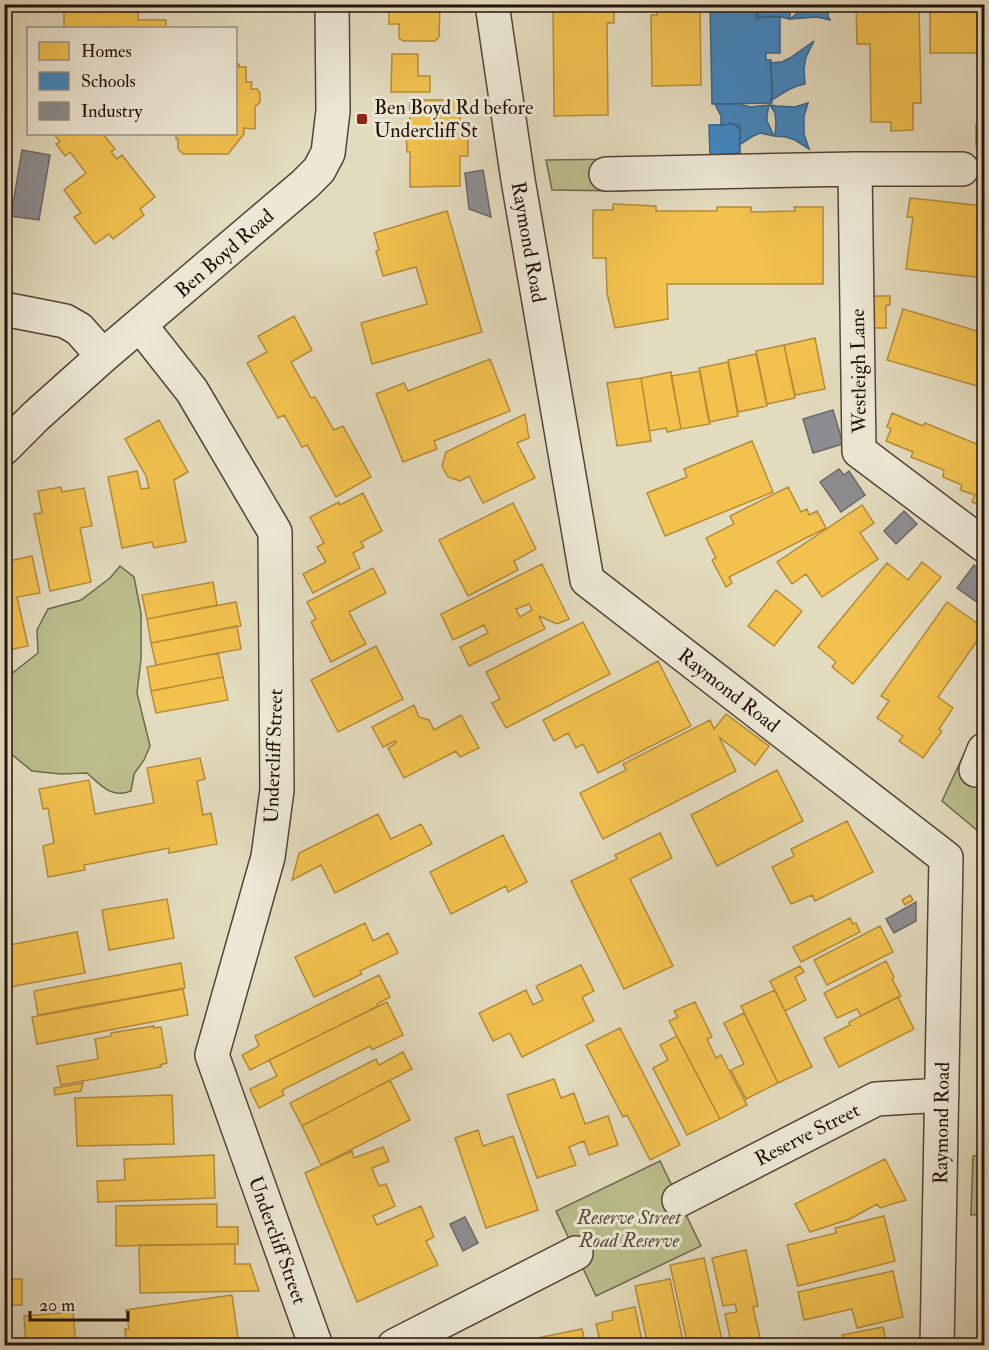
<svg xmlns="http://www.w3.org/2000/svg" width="989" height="1350" viewBox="0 0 989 1350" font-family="'IM FELL Double Pica',serif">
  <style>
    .green { fill: #bbbe8c; stroke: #6f684c; stroke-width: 1.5 }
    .homes { fill: #f2c14e; stroke: #b48c3a; stroke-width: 1.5; fill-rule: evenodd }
    .schools { fill: #3f88c5; stroke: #37648d; stroke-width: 1.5 }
    .industry { fill: #8d8d92; stroke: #6d686a; stroke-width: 1.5 }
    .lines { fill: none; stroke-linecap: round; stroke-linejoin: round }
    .minor-casing { stroke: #534438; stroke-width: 36 }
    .minor { stroke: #ede8d5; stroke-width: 33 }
    .poi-dot { fill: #8f2418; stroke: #ede8d5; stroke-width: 2 }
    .labels { text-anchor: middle; stroke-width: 6; stroke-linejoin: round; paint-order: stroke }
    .poi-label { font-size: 20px; fill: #23110b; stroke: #ede8d5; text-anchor: start }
    .street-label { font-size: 20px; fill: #23110b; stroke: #ede8d5 }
    .park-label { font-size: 20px; font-style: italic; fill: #584e38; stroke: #ede8d5 }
  </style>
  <rect width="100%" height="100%" fill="#e3dbbe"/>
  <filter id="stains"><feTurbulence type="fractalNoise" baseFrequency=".00333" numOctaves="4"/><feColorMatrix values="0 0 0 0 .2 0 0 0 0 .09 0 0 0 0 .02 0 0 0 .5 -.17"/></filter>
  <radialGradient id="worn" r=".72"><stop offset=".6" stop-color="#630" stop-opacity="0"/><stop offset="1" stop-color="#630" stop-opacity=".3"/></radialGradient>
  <!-- green -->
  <path class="green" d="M623 159 626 191 552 190 546 160Z
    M120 566 134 577 141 613V659L137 693 150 746 144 760 134 774 131 791C111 799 101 785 87 773L61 774 32 771 4 748 5 687 10 675 38 653 37 630 48 609 81 600 110 578Z
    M964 754 984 759V815L978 831 942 801Z
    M973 1156H984V1214L971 1215Z
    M660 1161 701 1246 596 1296 556 1211Z"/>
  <!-- homes -->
  <path class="homes" d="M64 4H104V6L123 7V12H138V20H166V28H64Z
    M393 4H440L439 37 435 41H403L399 38V24H389V7L393 6Z
    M553 4H614V23H607L608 115 554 116Z
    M657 4H700L701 85 652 86 651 15H657Z
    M856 4H919L921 103H913V130L891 131V122H871L870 44H857Z
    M930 4H984V53H930Z
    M392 54H418V76H430V92H391Z
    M236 64H239V67H246V82H252L251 89H257L260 93V102L255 107V129L244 128V134L228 154H183L178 149V139H176V134H236Z
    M410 100H460V129H468V156H460V186L410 187V152H407L406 134H410Z
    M976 124 984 125V146H976Z
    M54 134H103L115 149 111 152 117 159 122 155 155 197 140 209 144 215 113 239 109 234 95 244 74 217 81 213 64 190 86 173 70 152 65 156 56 144 60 142Z
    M910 198 984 206V224H983L981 240 984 241V278L906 269 913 217H907Z
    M613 204 656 206V211H717V207H751V212L795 211 794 207H823V284H667L668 319 615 328 607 293 606 258H593V210H613Z
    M447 211 482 332 372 364 361 323 427 304 416 267 383 276 376 251 379 250 374 233Z
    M870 296H890V305H886V328H870Z
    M903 309 984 333V388L887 360Z
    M294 316 312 350 291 362 311 398 315 397 334 430 343 426 371 477 336 497 307 445 302 447 284 415 278 418 247 363 267 352 258 336Z
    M815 338 825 389 795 395 784 345Z
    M784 345 795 398 767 404 756 351Z
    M756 354 767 406 738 412 728 360Z
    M490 359 510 411 434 441 437 449 403 462 376 394 404 383 408 391Z
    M728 362 738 416 709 422 699 368Z
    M700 371 710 424 681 429 671 376Z
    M671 372 681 429 667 432 666 428 649 431 641 378Z
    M641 378 651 441 617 446 607 383Z
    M892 413 923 426 925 423 984 447V507L972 502 975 495 960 490 962 485 943 477 944 470 911 457 913 452 886 441 891 429 887 427Z
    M525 414 529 438 517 443 535 478 483 503 469 476 460 481 448 477 442 466 446 452Z
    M159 420 188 472 174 480 186 542 154 548 152 542 122 548 108 477 137 471 141 489 149 488 146 476 125 439Z
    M752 441 773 492 665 536 647 493 687 477 684 469Z
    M61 487 62 492 84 488 92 526 80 528 91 582 50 591 34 514 42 513 38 491Z
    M788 487 801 512 807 509 809 515 817 511 826 528 729 577 732 583 726 587 712 560 716 558 706 538 734 524 730 516Z
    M363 493 382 531 361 542 364 547 353 553 360 568 313 593 303 574 326 562 317 547 324 543 310 517 339 502 340 505Z
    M513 503 536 549 514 561 518 570 468 596 439 540Z
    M862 505 874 523 860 533 878 559 822 597 806 574 792 584 777 562Z
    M32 556 40 593 17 597 28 646 4 651V562Z
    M922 562 941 577 853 684 832 667 836 662 818 647 887 563 908 580Z
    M542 564 569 619 557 624 539 616 545 629 469 666 460 647 488 633 484 625 453 640 441 614ZM529 604 532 610 520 617 516 609Z
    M373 568 386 593 349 612 366 644 331 662 311 622 316 619 307 602Z
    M213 582 217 605 147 619 142 595Z
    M776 590 802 611 774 646 748 626Z
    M236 602 241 626 151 643 147 619Z
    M947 602 984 628V631L938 697 953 708 939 729 942 731 923 758 899 741 903 736 877 718 889 701 881 696Z
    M583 622 610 674 506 728 492 703 500 699 486 672Z
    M237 626 241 649 156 665 151 643Z
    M376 646 403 699 338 732 311 680Z
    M218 653 223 677 151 691 147 667Z
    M658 661 691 726 598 773 583 744 576 748 568 733 554 741 543 720Z
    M223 677 228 700 156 713 151 691Z
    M414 705 419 717 429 720 434 730 461 715 479 748 460 757 456 751 404 778 388 748 396 743 395 741 383 747 372 727Z
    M726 714 769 746 755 765 719 737 736 771 603 839 580 793 626 770 623 764 710 720 714 729Z
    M200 758 205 779 197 781 203 815 211 813 217 844 169 853V848L84 865 85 870 48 877 43 846 54 843 48 808 43 809 39 789 89 780 95 814 154 803 147 768Z
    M777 770 803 821 717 866 691 815Z
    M378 814 391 839 421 824 432 844 335 893 321 865 292 880 299 853Z
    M847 821 873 872 815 901 812 895 791 904 772 867 794 856 791 849Z
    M660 833 672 858 630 879 673 966 624 989 571 881 617 859 615 855Z
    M503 835 527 882 508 892 506 886 451 914 430 872Z
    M910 895 913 900 905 905 902 900Z
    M167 899 174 938 109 950 102 910Z
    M850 918 853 924 856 923 860 932 801 962 793 947Z
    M365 923 373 941 388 933 398 953 360 971 362 974 314 997 295 957Z
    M880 926 893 952 827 985 814 960Z
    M77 932 85 973 4 988V946Z
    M886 961 894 977 892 979 901 996 861 1016 857 1009 837 1018 824 993Z
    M181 963 185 988 38 1015 34 991Z
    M581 965 594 991 582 997 594 1021 522 1057 510 1033 493 1041 479 1013 526 990 533 1005 543 1000 536 986Z
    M800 966 804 972 795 977 806 1000 785 1011 770 981Z
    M379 975 390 997 377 1004 378 1006 250 1070 242 1055 259 1046 255 1036Z
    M183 989 188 1015 37 1044 32 1017Z
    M775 990 812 1067 778 1083 741 1006Z
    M898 997 914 1029 839 1067 824 1038 850 1025 849 1022Z
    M387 1002 403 1035 372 1050 370 1046 282 1090 284 1095 259 1108 250 1089 277 1076 269 1060Z
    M695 1002 712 1037 707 1039 716 1058 721 1055 747 1105 720 1119 669 1021 678 1017 674 1011Z
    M744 1013 778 1083 746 1099 731 1070 744 1064 724 1023Z
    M154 1026V1028L161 1027 167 1063 160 1065 161 1067 61 1085 57 1066 98 1059 95 1039 111 1036V1033Z
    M620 1028 680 1145 650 1160 627 1115 623 1117 586 1045Z
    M677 1036 720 1119 687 1135 653 1068 668 1060 660 1045Z
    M981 1036H984V1054H980Z
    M403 1052 412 1069 302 1126 290 1103 376 1059 379 1065Z
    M554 1079 561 1098 574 1093 585 1124 608 1116 618 1145 589 1155 584 1141 569 1147 576 1165 537 1178 507 1095Z
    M390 1080 410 1120 321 1165 302 1126Z
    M83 1083 81 1091 55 1095 54 1088Z
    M172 1095 174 1144 77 1146 75 1098Z
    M478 1130 483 1146 513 1136 538 1210 486 1228 455 1138Z
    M383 1147 389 1161 372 1168 379 1186 386 1184 395 1206 373 1216 377 1225 421 1206 434 1237 426 1241 438 1265 357 1302 305 1173 352 1151 354 1158Z
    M214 1155 215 1198 98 1202 97 1181 125 1180 124 1159Z
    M885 1159 906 1200 880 1208 877 1204 850 1219 810 1232 795 1204Z
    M217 1204V1227H238V1244L116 1246V1206Z
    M884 1216 895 1261 798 1286 787 1245 836 1233 835 1228Z
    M235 1244V1264H250L259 1291 140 1293 139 1245Z
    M746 1250 758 1306 753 1307 762 1346H745L743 1339 731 1342 725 1314 737 1312 735 1304 723 1306 712 1258Z
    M4 1253H7V1279H4Z
    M704 1258 722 1340 706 1344V1346H688L670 1265Z
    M893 1271 903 1317 857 1328 852 1309 804 1320 798 1292Z
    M4 1279H22V1305H4Z
    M670 1279 684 1346H648L635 1286Z
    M232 1295 239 1345 136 1346 135 1341 126 1342 125 1329H129L126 1310Z
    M635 1307 643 1346H597L601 1345 596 1324 613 1320 612 1312Z
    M73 1312 76 1346H26L24 1316Z
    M883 1327 887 1346H808L843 1338 842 1335Z
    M582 1329 586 1346H538L537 1338Z"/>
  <!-- schools -->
  <path class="schools" d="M710 4H758V17H780V53H766V60H771L772 103 712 104Z
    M756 4H794L790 12V19L776 16 762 17 756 19Z
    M801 4H829L828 16 830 20 817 17 790 19 796 14Z
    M814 41 806 57 804 68 805 84 797 86 788 90 770 101 773 92 770 63 782 62 790 58Z
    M808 103 804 116V134L809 149 795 140 786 137 775 136 776 123 775 113 770 105 777 106 795 107Z
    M715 104H737L751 107 769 105 767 115V121L774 136 760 133 753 136 739 145 740 131 738 127 731 123 721 126V116Z
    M735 124 740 125V153L710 155 709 125Z"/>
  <!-- industry -->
  <path class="industry" d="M22 150 50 155 39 220 11 216Z
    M483 170 491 217 469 209 465 173Z
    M833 410 843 444 813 453 803 419Z
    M839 469 844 475 849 471 865 495 841 512 820 482Z
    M904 511 917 524 896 544 884 531Z
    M974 565 984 573V607L957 588Z
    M916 902V921L894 933 886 919Z
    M465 1217 478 1243 463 1251 450 1224Z"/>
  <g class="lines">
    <!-- minor casing -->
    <g class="minor-casing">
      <path id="minor" d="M492 4 518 180 587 580 946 858 937 1346
        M855 169 859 451 984 545
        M606 174 855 169H962
        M4 309 65 321 79 329 103 356
        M140 325 192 391 275 532 277 790 268 857 212 1055 316 1346
        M4 448 36 416 103 356 305 184 319 170 328 153 333 111 332 4
        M976 770 984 750
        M679 1200 876 1099 942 1095
        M394 1346 576 1253"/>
    </g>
    <!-- minor -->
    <use href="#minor" class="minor"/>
  </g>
  <!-- markers -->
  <rect class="poi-dot" x="356" y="113" width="12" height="12" rx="3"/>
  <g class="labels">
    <!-- poi labels -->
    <g class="poi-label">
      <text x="374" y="114">Ben Boyd Rd before<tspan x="374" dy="23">Undercliff St</tspan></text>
    </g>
    <!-- street labels -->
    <g class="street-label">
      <text transform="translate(529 242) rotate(80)" y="7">Raymond Road</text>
      <text transform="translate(224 253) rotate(-41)" y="7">Ben Boyd Road</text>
      <text transform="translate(858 371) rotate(-91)" y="7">Westleigh Lane</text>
      <text transform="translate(729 690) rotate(38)" y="7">Raymond Road</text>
      <text transform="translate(273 756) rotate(-88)" y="7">Undercliff Street</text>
      <text transform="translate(941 1123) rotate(-89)" y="7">Raymond Road</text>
      <text transform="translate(807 1134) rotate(-27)" y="7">Reserve Street</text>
      <text transform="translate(278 1240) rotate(70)" y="7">Undercliff Street</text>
    </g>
    <!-- park labels -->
    <g class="park-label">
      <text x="629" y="1224">Reserve Street<tspan x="629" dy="23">Road Reserve</tspan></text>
    </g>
  </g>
  <!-- margin -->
  <rect width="989" height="1350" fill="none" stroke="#e3dbbe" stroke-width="24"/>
  <rect x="6" y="6" width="977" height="1338" fill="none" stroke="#23110b" stroke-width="3"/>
  <rect x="12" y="12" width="965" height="1326" fill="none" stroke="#23110b" stroke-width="1.5"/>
  <!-- legend -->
  <rect x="27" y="27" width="210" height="108" fill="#ede8d5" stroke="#9c9284" stroke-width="1.5"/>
  <rect x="39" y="42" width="30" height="18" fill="#f2c14e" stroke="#9c9284" stroke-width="1.5"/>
  <text x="81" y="57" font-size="18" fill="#23110b">Homes</text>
  <rect x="39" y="72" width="30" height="18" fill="#3f88c5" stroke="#9c9284" stroke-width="1.5"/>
  <text x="81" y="87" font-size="18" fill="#23110b">Schools</text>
  <rect x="39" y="102" width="30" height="18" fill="#8d8d92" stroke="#9c9284" stroke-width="1.5"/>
  <text x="81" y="117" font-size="18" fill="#23110b">Industry</text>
  <!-- scale -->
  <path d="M30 1311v9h98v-9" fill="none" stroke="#23110b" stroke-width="3"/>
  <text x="39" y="1311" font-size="18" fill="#23110b" stroke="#ede8d5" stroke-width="4.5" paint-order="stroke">20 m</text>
  <rect width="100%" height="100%" filter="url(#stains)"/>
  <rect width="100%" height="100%" fill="url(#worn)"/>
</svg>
